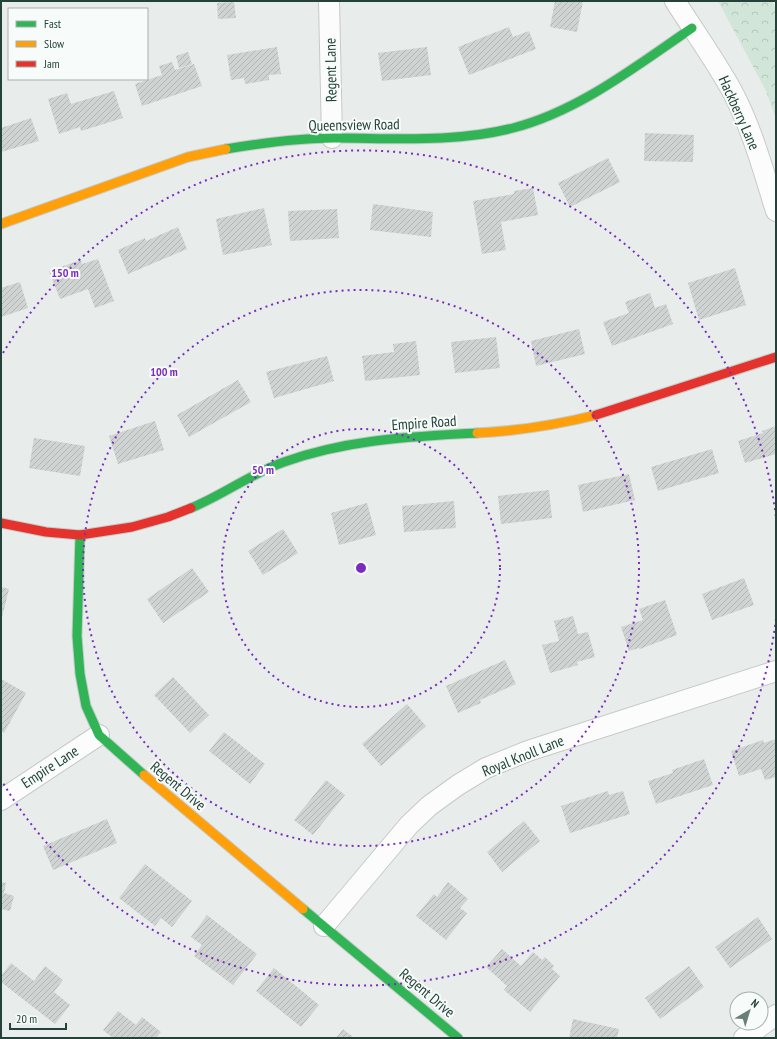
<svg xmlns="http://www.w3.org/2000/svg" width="777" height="1039" viewBox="0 0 777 1039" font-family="'PT Sans Narrow',sans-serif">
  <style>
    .forest { fill: url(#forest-crowns) }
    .building { fill: url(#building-hatch) }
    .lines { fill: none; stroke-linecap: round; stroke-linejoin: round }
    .street-casing { stroke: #c5cac8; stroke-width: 22 }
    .fast-casing { stroke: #c3cbc8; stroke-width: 11 }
    .slow-casing { stroke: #c3cbc8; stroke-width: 11 }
    .jam-casing { stroke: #c3cbc8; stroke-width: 11 }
    .street { stroke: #fcfcfc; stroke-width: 20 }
    .fast { stroke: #30b455; stroke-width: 9 }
    .slow { stroke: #ff9f0a; stroke-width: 9 }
    .jam { stroke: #e5322d; stroke-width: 9 }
    .ring { fill: none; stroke: #7b2cbf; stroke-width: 2; stroke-dasharray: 2 4 }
    .labels { text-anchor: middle; stroke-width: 4; stroke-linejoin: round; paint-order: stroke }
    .street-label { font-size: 15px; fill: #24423a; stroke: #f7fbf9 }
    .centre { fill: #7b2cbf; stroke: #f7fbf9; stroke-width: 2 }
    .ring-label { font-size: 12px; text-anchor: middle; font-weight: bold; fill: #7b2cbf; stroke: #f7fbf9; stroke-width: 4; stroke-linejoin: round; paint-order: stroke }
  </style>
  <defs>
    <pattern id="forest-crowns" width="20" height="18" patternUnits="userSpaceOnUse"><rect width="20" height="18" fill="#d1e6d8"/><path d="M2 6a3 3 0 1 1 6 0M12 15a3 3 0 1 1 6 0" fill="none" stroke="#b3c6ba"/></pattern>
    <pattern id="building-hatch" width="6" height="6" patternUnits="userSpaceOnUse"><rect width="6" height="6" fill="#cfd4d2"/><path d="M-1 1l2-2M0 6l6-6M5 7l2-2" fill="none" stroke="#b2b7b5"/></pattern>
  </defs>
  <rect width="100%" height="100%" fill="#e8edeb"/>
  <!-- forest -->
  <path class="forest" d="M718 1H772L776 10V119L766 91Z"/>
  <!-- building -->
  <path class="building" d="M555 1H583L577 32 550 27Z
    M234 2 236 18 218 19 217 3Z
    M509 27 513 37 529 31 536 49 469 75 458 47Z
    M277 47 281 74 269 75V80L245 84 244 78 231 80 227 55Z
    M427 47 431 75 382 81 378 53Z
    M188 52 192 64 179 68 176 56Z
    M172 62 175 70 194 64 202 86 142 106 135 84 162 75 159 66Z
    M114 91 123 118 81 131 80 127 59 134 48 99 67 93 71 104Z
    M31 118 39 141 1 152V128Z
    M645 133 694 135 693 162 644 161Z
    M608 158 620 182 570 207 558 183Z
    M533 188 538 215 501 222 506 250 482 254 473 201 514 194V191Z
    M373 204 433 212 431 237 370 230Z
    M264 208 272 245 223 255 216 219Z
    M337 209 339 238 290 241 288 211Z
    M178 227 187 249 128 274 118 250 145 238 146 241Z
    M98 259 114 301 95 308 88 289 60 299 49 271 81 260 82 264Z
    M735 268 746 305 699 320 688 283Z
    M20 282 28 308 1 317V288Z
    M650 293 655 308 666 304 673 324 612 346 603 322 629 313 625 302Z
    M579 329 585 354 536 366 531 341Z
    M496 337 500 368 455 373 451 342Z
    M416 341 420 375 365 381 362 356 394 352 393 344Z
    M327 356 334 381 274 398 266 372Z
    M238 380 251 402 189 437 177 415Z
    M155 421 164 450 118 464 109 436Z
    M776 426V454L745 463 738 441 763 433 762 431Z
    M34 438 85 446 80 476 29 468Z
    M712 449 719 473 658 491 651 467Z
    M629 474 635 500 583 512 578 485Z
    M549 490 552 518 501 524 498 496Z
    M454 501 456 528 404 532 402 506Z
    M367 503 376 535 339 545 331 513Z
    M283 529 298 553 263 575 248 551Z
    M192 568 209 592 163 623 147 599Z
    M744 578 754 605 712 620 702 594Z
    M1 587 9 589 2 617H1Z
    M665 600 677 635 640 649 639 648 629 651 621 627 643 620 639 609Z
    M573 616 578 634 588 632 595 657 577 662 578 665 550 673 542 645 559 641 554 621Z
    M505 660 516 684 480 700 481 703 458 713 446 686Z
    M173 677 209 715 190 733 154 695Z
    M1 679 26 693 4 733 1 731Z
    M407 704 426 726 381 766 362 744Z
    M224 732 265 764 250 784 209 751Z
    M776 739V777L765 780 761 769 739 776 731 751 763 740 764 743Z
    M704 759 713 785 656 804 648 781 673 773 672 770Z
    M326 780 345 795 313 835 294 820Z
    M608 791 609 795 623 791 630 814 570 833 561 806Z
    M107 819 117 843 53 870 43 846Z
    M524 821 540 841 502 872 487 852Z
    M145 864 192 901 172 927 161 918 155 926 119 898Z
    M1 882 6 883 4 893 14 896 10 911 1 909Z
    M448 882 468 899 460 908 467 913 446 940 416 916 434 894 437 897Z
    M207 915 257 954 233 985 194 956 202 945 191 937Z
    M758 917 772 939 730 968 715 947Z
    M502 949 521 966 533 952 542 960 545 957 554 966 552 969 560 976 530 1012 504 990 507 986 486 967Z
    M11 963 34 981 45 966 63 980 54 992 70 1005 55 1024 1 982V976Z
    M689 966 704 987 660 1019 645 998Z
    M274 968 319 1005 301 1027 256 991Z
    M118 1011 136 1025 142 1017 161 1032 156 1038H113L103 1030Z
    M573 1019 619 1029 617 1038H569Z
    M343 1029 354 1038H336Z"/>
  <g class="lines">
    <!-- street casing -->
    <g class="street-casing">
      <path id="street" d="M329 1 332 138
        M675 1C694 31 715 60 732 91 752 128 763 170 776 211
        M1 800 99 735
        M324 926 409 825 429 806 458 785 486 768 528 751 776 671
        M744 1038 776 1015"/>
    </g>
    <!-- fast casing -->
    <g class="fast-casing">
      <path id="fast" d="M226 149C262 143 298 138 334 138 393 138 455 143 513 128 579 111 636 66 692 28
        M191 508C223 495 252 473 284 462 349 439 410 437 477 433
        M80 535 77 636 80 674 86 706 99 735 144 775
        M303 909 458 1038"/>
    </g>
    <!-- slow casing -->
    <g class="slow-casing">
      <path id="slow" d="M1 224 188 157 226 149
        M477 433C517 431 556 425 596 415
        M144 775 303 909"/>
    </g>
    <!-- jam casing -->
    <g class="jam-casing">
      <path id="jam" d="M596 415 776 357
        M1 523 46 532 80 535 132 527 168 517 191 508"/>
    </g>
    <!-- street -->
    <use href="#street" class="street"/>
    <!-- fast -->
    <use href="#fast" class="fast"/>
    <!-- slow -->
    <use href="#slow" class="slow"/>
    <!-- jam -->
    <use href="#jam" class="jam"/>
  </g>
  <!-- distance rings -->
  <g class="ring">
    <circle cx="361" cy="568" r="139"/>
    <circle cx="361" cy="568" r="278"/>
    <path d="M776 619A418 418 0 0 1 3 783M3 353A418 418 0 0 1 776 517"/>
  </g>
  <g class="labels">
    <!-- street labels -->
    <g class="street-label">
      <text transform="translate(331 70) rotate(-91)" y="5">Regent Lane</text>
      <text transform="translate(739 113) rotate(66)" y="5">Hackberry Lane</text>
      <text transform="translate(354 125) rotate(-1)" y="5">Queensview Road</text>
      <text transform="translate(424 423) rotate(-4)" y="5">Empire Road</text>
      <text transform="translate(523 756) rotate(-22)" y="5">Royal Knoll Lane</text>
      <text transform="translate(50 767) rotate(-33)" y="5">Empire Lane</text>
      <text transform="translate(178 786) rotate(40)" y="5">Regent Drive</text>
      <text transform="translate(427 993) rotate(40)" y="5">Regent Drive</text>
    </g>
  </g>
  <circle cx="361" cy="568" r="6" class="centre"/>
  <g class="ring-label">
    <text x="65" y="277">150 m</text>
    <text x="164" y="376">100 m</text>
    <text x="263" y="474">50 m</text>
  </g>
  <!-- border -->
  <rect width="777" height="1039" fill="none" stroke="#24423a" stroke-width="4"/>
  <!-- legend -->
  <rect x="8" y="8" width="140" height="72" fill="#f7fbf9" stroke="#a3b1ad"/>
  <rect x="16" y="21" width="20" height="6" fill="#30b455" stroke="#a3b1ad"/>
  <text x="44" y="28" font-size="12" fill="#24423a">Fast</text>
  <rect x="16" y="41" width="20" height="6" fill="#ff9f0a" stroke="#a3b1ad"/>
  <text x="44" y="48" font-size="12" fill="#24423a">Slow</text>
  <rect x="16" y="61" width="20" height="6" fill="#e5322d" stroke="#a3b1ad"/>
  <text x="44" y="68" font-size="12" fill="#24423a">Jam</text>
  <!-- north arrow -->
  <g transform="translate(749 1011) rotate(38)"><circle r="19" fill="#f7fbf9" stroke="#a3b1ad"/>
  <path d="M0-3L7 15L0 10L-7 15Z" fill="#697e78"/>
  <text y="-6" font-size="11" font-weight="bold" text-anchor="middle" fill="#24423a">N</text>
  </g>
  <!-- scale -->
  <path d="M10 1023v6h56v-6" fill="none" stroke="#24423a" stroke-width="2"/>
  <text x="16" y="1023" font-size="12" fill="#24423a" stroke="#f7fbf9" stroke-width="3" paint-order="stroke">20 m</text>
</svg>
